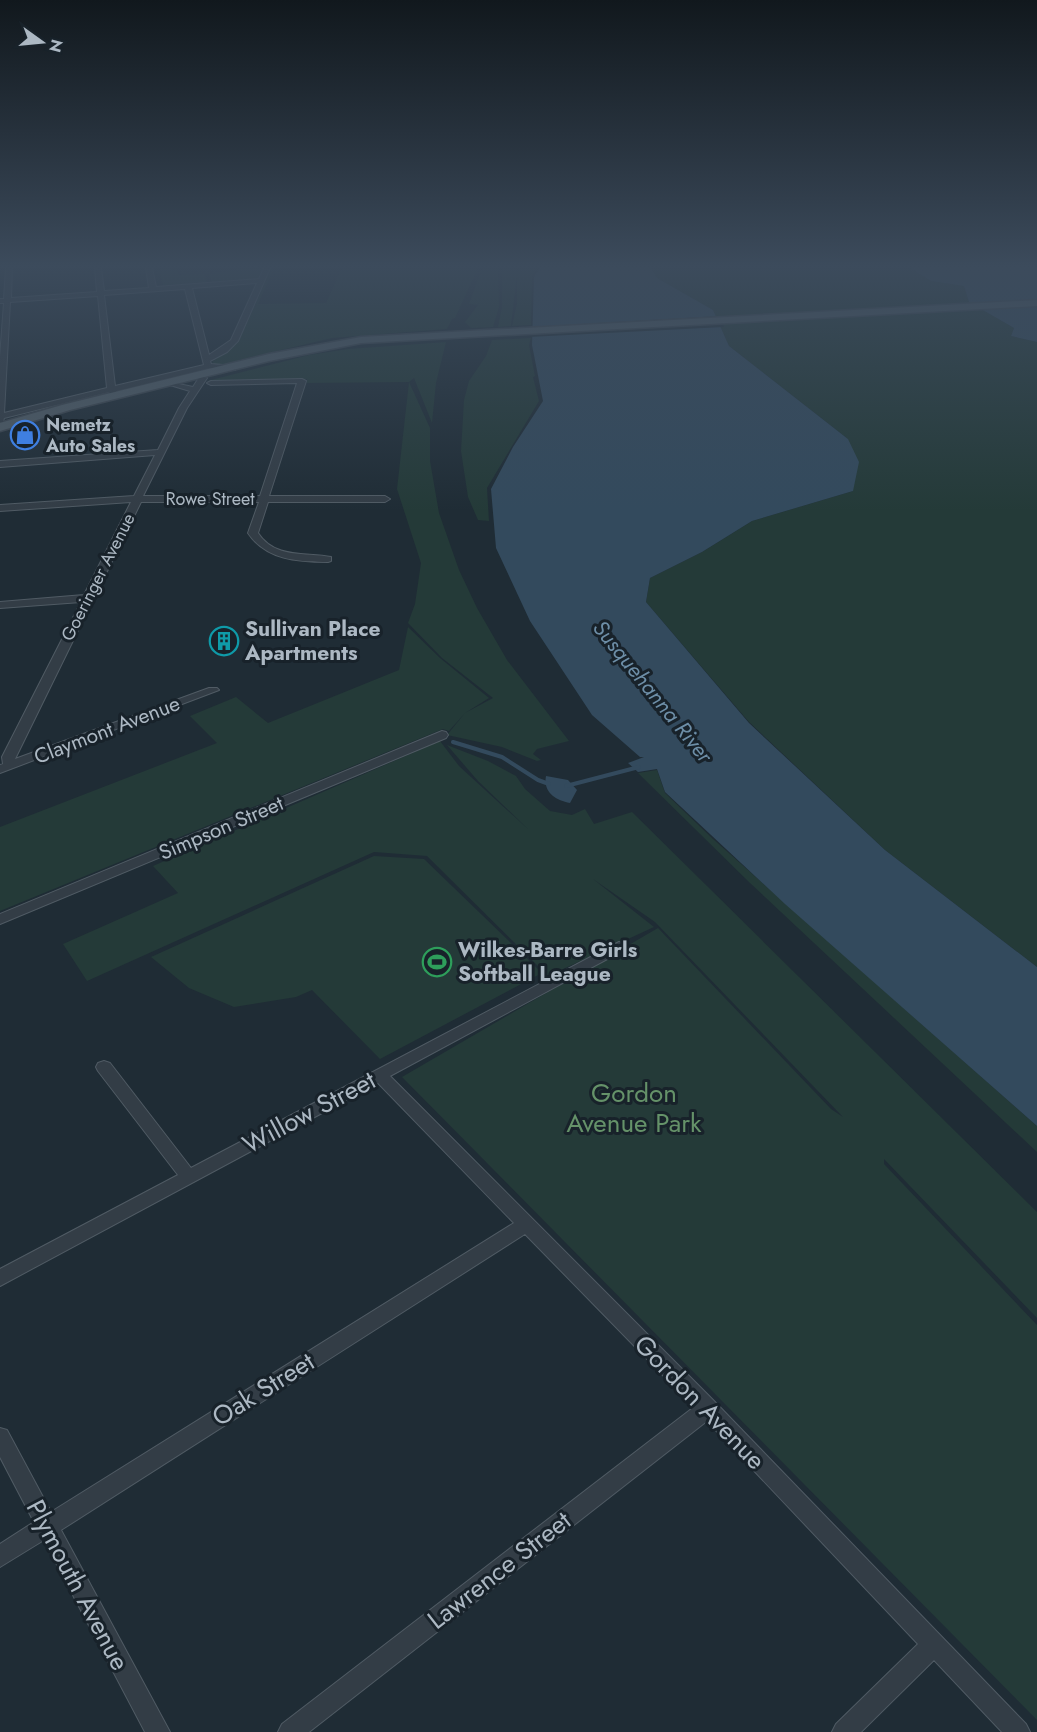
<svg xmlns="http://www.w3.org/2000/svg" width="1037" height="1732" viewBox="0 0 1037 1732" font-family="Jost,sans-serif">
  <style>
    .green { fill: #243a38 }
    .water { fill: #334a5d }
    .pier { fill: #1f2c35 }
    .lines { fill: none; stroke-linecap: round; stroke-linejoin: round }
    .stream { stroke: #334a5d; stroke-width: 4 }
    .minor-casing { stroke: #505b64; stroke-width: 2 }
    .primary-casing { stroke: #3c464f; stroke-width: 3 }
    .minor { fill: #333d46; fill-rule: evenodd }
    .primary { fill: #505d66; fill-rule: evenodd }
    .labels { text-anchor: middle; stroke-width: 6; stroke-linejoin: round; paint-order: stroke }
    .far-poi-label { font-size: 18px; font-weight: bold; fill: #acb8c3; stroke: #18222a; text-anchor: start }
    .far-street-label { font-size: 18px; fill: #acb8c3; stroke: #18222a }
    .poi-label { font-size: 21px; font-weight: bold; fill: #acb8c3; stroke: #18222a; text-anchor: start }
    .street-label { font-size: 21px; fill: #acb8c3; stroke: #18222a }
    .water-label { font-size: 22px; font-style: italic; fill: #6d8ea7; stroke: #18222a }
    .near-park-label { font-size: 26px; fill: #659269; stroke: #18222a }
    .near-street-label { font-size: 26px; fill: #acb8c3; stroke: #18222a }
  </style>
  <rect width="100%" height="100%" fill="#1f2c35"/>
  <!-- green -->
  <path class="green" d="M159 268H173L175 276V268L179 275 205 274 207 282 163 285Z
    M234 268 237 272V268H263L258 278 212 282 209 274 235 270Z
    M272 268H274L258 304 326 303 342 268H478L455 318 452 319 447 329 332 338 239 360C231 365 220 369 212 362L238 342Z
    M482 268H498L499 307 493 327 471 328 465 322 478 305 469 304Z
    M502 268H517V273L518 268H538L532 277 531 325 512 326 517 303V274L511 326 498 327 502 307Z
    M651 268H910L931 281 964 286 969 302 1014 328 1011 336 1037 342V967L885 850 749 722 646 602 650 578 702 552 752 521 853 491 848 439 729 346 713 310 657 278Z
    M531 338 529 345 535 376 533 377 539 401 487 488 489 521 478 520 468 497 461 451 464 400 469 381 486 356 492 340Z
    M446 342 436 383 432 423 414 378 409 382 307 383V379L254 380V379L207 381 309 355 348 349Z
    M409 382 430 428V461L439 513 459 570 477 608 507 660 569 741 537 749 533 754 541 760 537 761 502 747 447 735 465 713 493 698 442 658 408 623 415 604 421 563 397 489Z
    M408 627 440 658 489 698 465 713 449 731 443 729 0 911V827L217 743 190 716 236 697 268 723 399 670Z
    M440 741 459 766 529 830 478 781 447 745 488 761 516 776 525 789 550 811 572 815 585 809 594 824 632 812 1037 1212V1318L884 1159V1164L1037 1325V1720L402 1077 658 928 831 1109 843 1117 655 922 593 879 654 927 548 976 427 856 374 852 87 981 63 944 178 893 153 866Z
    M657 770 665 793 713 839 1037 1126V1152L750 883 638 773Z
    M374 856 424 859 542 973 380 1059 312 990 296 997 234 1007 189 988 151 957Z"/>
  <!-- water -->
  <path class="water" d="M540 268H651L657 278 713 310 729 346 848 439 859 462 853 491 752 521 702 552 650 578 646 602 749 723 885 850 1037 967V1126L785 904 665 792 657 769 638 772 628 763 644 757H640L592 715 530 621 496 548 491 489 513 447 543 401 532 345 534 277Z
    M910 268H1037V342L1011 336 1014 328 969 302 964 286 931 281Z
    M546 776 568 780 577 790 570 803C555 800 543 792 546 776Z"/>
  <!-- pier -->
  <path class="pier" d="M719 316 724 327 529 337V327Z"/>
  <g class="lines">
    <!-- stream -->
    <path class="stream" d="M453 742 502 757 538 780 549 784
      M566 786 639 767"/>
    <!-- minor casing -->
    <g class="minor-casing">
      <path id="minor" d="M6 268H12L11 298 97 292 95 268H101L104 291 149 288 146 268H152L156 287 259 279 264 268H270L238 341 227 352 210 361 211 364 235 366V370L209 368 116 391 118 397H112L109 392 4 418 3 422H0V357L4 303H0V299H4ZM257 283 231 340 209 355 192 288ZM185 289 204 365 115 386 104 295ZM98 296 107 388 4 413 10 302Z
        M200 376 207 378 187 408 143 496H260L297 383 211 385 207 383 211 381 302 379 306 381 269 496H385L390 499 385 502H268L258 533C275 559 305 552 331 557V561L328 562C298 562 266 560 248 533L259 502H141L15 759 209 688H217L219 690 0 773V765L3 764 2 757 81 602 0 608V602L84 595 131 502 0 511V505L134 496 155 455 0 467V461L158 450 179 408 190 391 170 385 174 383 193 387Z
        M442 731 446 732 448 735 446 738 0 924V914Z
        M619 942 624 944 626 947 624 950 390 1076 715 1402 1026 1724 1030 1732H1002L934 1660 861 1732H832L836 1724 918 1644 707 1421 309 1732H278L282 1724 694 1407 525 1234 61 1530 170 1732H145L44 1540 0 1567V1544L34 1522 0 1457V1428L7 1430 51 1512 514 1223 378 1083 0 1286V1269L178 1175 98 1071 96 1067 98 1063 104 1061 110 1063 191 1168Z"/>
    </g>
    <!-- primary casing -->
    <g class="primary-casing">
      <path id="primary" d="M1037 300V306L361 343 269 361 70 410 0 431V423L62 405 269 354 361 337Z"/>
    </g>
    <!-- minor -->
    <use href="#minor" class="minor"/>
    <!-- primary -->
    <use href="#primary" class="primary"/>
  </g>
  <!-- sky -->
  <linearGradient id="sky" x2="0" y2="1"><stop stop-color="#11181d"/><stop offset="0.52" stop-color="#3c4b5c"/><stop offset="1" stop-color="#3c4b5c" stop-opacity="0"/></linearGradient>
  <rect width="1037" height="511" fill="url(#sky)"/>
  <!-- icons -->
  <defs>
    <g id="shop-ring" transform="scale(1.5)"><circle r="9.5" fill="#18222a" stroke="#3f7fe0" stroke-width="1.5"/><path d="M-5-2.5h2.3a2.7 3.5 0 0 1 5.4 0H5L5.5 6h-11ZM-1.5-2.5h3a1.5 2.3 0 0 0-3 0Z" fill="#3f7fe0"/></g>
    <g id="building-ring" transform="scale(1.5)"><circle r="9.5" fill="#18222a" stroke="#0f9aa8" stroke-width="1.5"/><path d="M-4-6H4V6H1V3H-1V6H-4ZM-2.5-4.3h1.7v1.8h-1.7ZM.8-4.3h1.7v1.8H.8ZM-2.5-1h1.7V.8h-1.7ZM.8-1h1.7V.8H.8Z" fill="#0f9aa8"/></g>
    <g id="stadium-ring" transform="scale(1.5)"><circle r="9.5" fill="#18222a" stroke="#2e9e5b" stroke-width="1.5"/><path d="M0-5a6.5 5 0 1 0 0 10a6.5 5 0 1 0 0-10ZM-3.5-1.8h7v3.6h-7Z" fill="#2e9e5b"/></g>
  </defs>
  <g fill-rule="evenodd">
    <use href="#shop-ring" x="25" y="435"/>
    <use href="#building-ring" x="224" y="641"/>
    <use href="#stadium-ring" x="437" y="962"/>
  </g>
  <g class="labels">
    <!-- far-poi labels -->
    <g class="far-poi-label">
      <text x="46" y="431">Nemetz<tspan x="46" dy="21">Auto Sales</tspan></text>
    </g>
    <!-- far-street labels -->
    <g class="far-street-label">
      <text x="210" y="505">Rowe Street</text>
      <text transform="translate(98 577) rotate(-63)" y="6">Goeringer Avenue</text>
    </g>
    <!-- poi labels -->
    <g class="poi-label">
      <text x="245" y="636">Sullivan Place<tspan x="245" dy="24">Apartments</tspan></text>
      <text x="458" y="957">Wilkes-Barre Girls<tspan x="458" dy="24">Softball League</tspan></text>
    </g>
    <!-- street labels -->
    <g class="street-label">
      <text transform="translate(107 730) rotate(-21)" y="7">Claymont Avenue</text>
      <text transform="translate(221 828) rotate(-23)" y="7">Simpson Street</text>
    </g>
    <!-- water labels -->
    <g class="water-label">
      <text transform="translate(653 691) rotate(51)" y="8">Susquehanna River</text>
    </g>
    <!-- near-park labels -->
    <g class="near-park-label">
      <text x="634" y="1102">Gordon<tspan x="634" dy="30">Avenue Park</tspan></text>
    </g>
    <!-- near-street labels -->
    <g class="near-street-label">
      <text transform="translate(309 1112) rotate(-28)" y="9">Willow Street</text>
      <text transform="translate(263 1389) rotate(-32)" y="9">Oak Street</text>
      <text transform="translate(700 1402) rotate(46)" y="9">Gordon Avenue</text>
      <text transform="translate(499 1570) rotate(-38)" y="9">Lawrence Street</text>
      <text transform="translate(78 1585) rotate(62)" y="9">Plymouth Avenue</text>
    </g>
  </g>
  <!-- north arrow -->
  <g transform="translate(42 42) rotate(105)" stroke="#18222a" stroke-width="4.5" paint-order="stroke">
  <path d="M0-4.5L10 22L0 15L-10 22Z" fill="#acb8c3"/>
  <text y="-9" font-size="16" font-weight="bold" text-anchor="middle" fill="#acb8c3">N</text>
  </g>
</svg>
